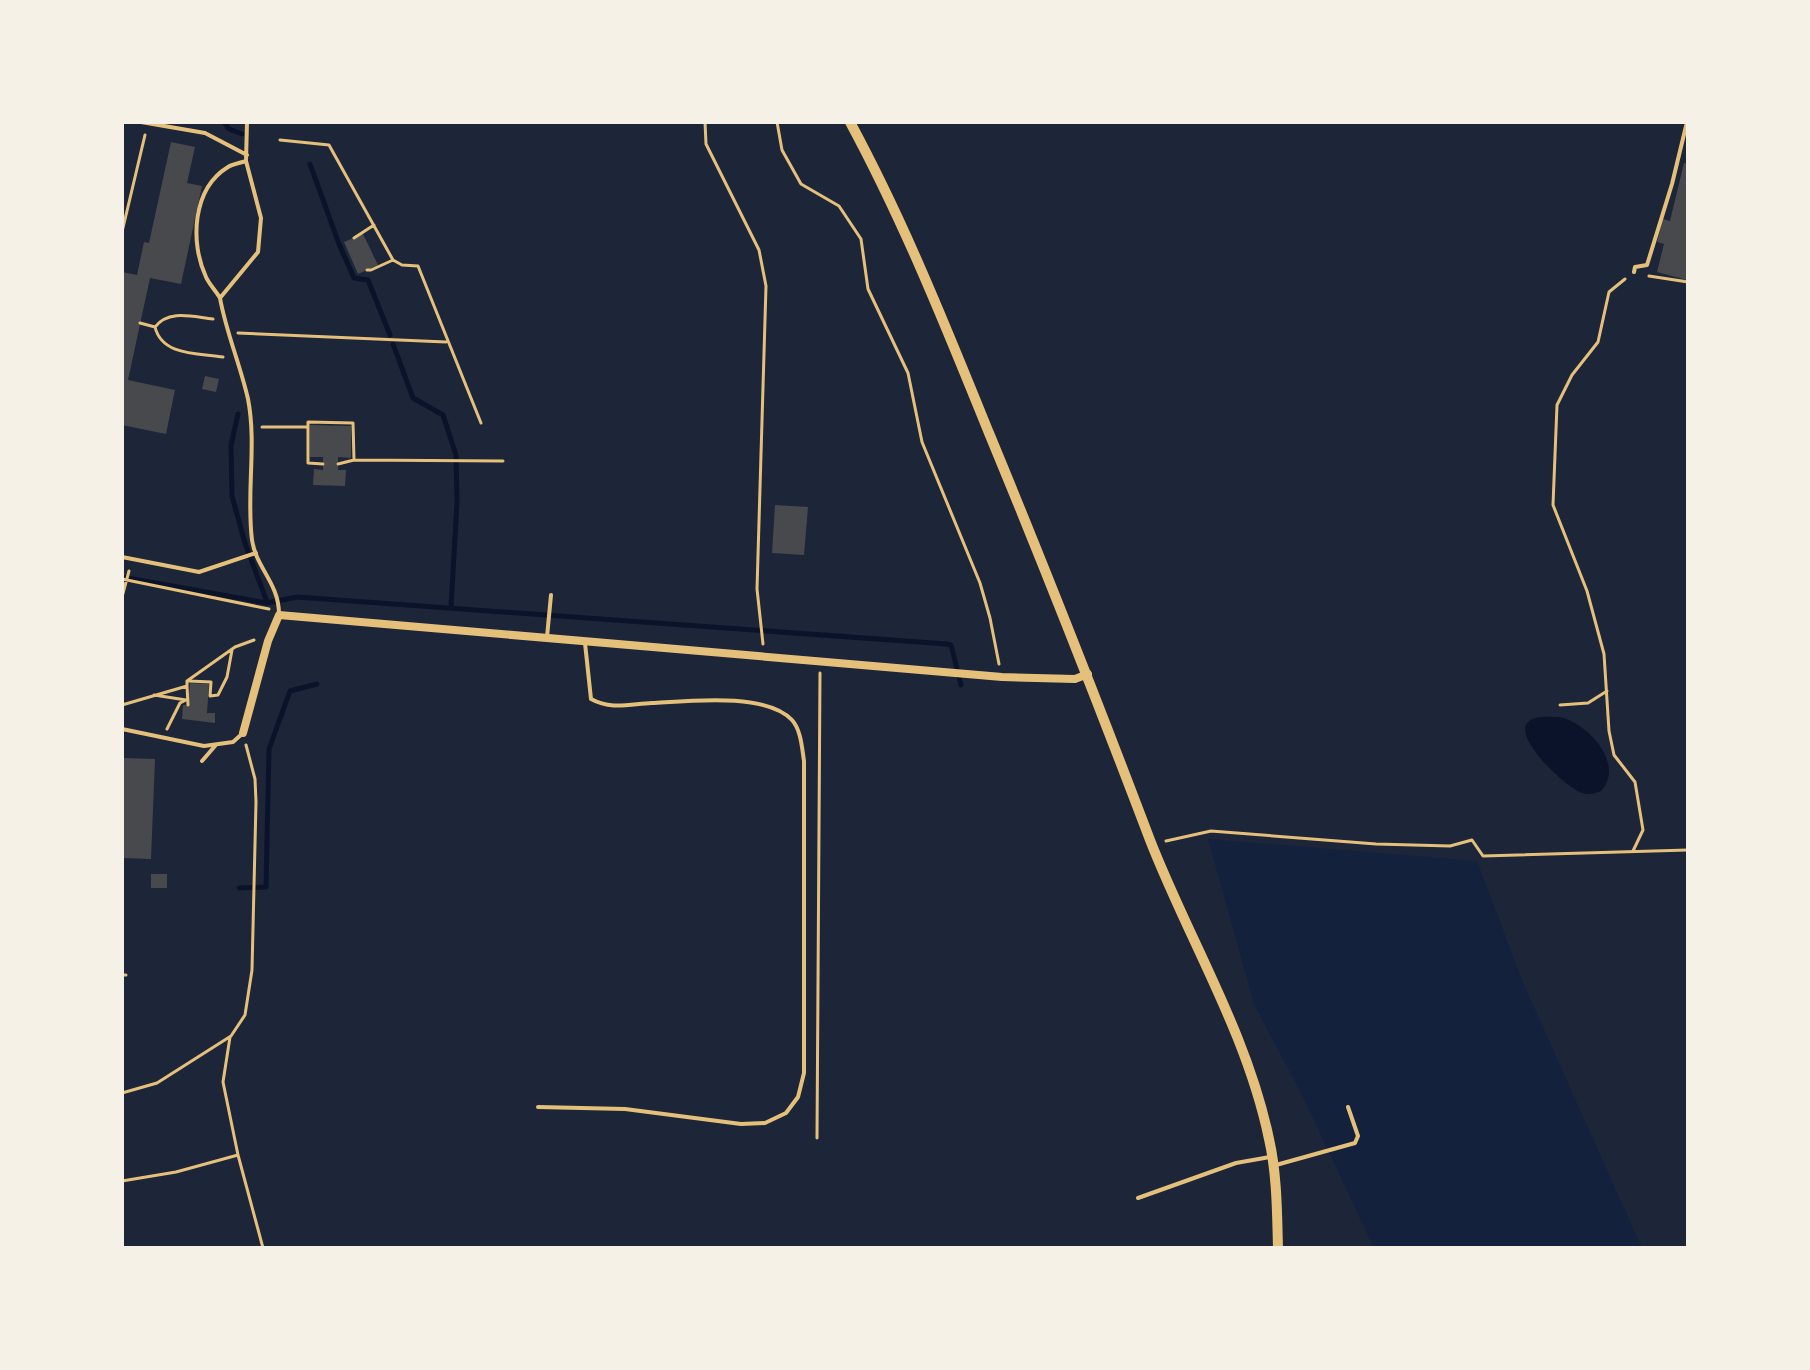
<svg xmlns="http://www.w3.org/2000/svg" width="1810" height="1370" viewBox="0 0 1810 1370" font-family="Raleway,sans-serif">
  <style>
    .green { fill: #1d2539 }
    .water { fill: #0b132b }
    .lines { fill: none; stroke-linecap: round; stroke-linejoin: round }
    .stream { stroke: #0b132b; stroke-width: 5 }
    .building { fill: #48494c }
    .path { stroke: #e5c07b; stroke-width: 3 }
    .service { stroke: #e5c07b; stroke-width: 4 }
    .minor { stroke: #e5c07b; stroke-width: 8 }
    .tertiary { stroke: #e5c07b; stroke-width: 10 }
  </style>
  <rect width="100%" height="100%" fill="#14213d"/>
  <!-- green -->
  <path class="green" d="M122 122H1688V1248H1642L1524 985 1477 861 1208 839 1254 1004 1304 1099 1374 1248H122Z"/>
  <!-- water -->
  <path class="water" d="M1559 717C1587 722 1626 764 1601 791 1594 794 1589 795 1582 793 1567 788 1512 738 1528 722 1535 715 1550 717 1559 717Z"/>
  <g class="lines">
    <!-- stream -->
    <path class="stream" d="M224 122 229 129 242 134
      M310 164 339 244 354 278 368 280 390 335
      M393 344 413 398 443 415 456 455 457 502 451 607
      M238 414 231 445 232 496 245 543 267 602
      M122 577 267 603 297 597 947 644 951 645 961 685
      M239 888 266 887 269 749 290 691 317 684"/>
  </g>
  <!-- building -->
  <path class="building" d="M171 142 195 147 187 183 202 186 181 284 150 278 128 380 175 390 166 434 122 425V272L137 275 144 242 149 243Z
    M1684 163 1688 164 1687 280 1657 272 1664 244 1657 242 1663 219 1670 221Z
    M363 234 378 265 358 274 344 242Z
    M205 376 219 379 216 392 202 389Z
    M310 425 351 426V458L338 457V470H346L345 486 313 485 314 469 323 470V457H310Z
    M775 505 808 507 804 555 772 553Z
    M190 683 209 684 207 713H215V723L182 719 183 705H188Z
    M122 758 155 759 151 859 122 858Z
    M151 874H167V888H151Z"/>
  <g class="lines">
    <!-- path -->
    <path class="path" d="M705 122 706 144 759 250 766 286 757 589 763 644
      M777 122 782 150 801 184 839 206 861 239 868 289 908 373 922 442 980 583 990 618 999 664
      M280 140 329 145 393 260 402 265 418 266 481 423
      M122 232 145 135
      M354 238 374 225
      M367 270H371L393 260
      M1649 276 1688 282
      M1625 279 1609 292 1598 342 1572 375 1557 405 1553 505 1587 591 1604 654 1609 731 1614 755 1635 782 1643 830 1633 851
      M213 319C193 317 169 309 155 327 162 356 198 353 223 357
      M140 323 155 327
      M238 333 446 342
      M262 427H308V463L323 464
      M308 427V422L353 423 354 460
      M338 464 354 460 503 461
      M122 579 269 609
      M122 597 129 571
      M189 681 211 682 210 696 218 695 227 677 232 650
      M187 686 188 705
      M154 695 186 700
      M122 705 187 686V681L235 647 254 640
      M1560 705 1588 703 1607 691
      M167 729 180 703 186 700
      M1166 841 1211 831 1376 844 1450 846 1472 840 1483 856 1688 850
      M122 975H126
      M230 1037 223 1082 238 1155 263 1248
      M122 1093 157 1083 231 1036 245 1015 252 970 256 802 255 779 246 745
      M817 1138 820 673
      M122 1181 176 1172 238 1155"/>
    <!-- service -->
    <path class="service" d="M141 122 205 133 247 155
      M247 122 246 161 261 218 258 252 220 298C226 332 240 364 248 399 257 445 246 493 252 540 256 568 279 583 279 614
      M1634 272 1635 267 1647 265 1672 184 1687 122
      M220 298C216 291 209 284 206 277 190 243 192 189 228 167 233 164 240 163 246 161
      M122 557 199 572 256 553
      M547 637 551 595
      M122 729 204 746 233 742 243 733
      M202 761 215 746
      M538 1107 625 1109 741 1124 765 1123 786 1113 798 1097 804 1073V761C802 748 801 730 792 720 766 692 688 701 652 703 630 704 611 710 591 699L585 643
      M1276 1165 1355 1143 1358 1136 1348 1107
      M1138 1198 1236 1163 1270 1157"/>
    <!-- minor -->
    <path class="minor" d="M243 733 268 641 279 615 1002 677 1075 679 1088 674"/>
    <!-- tertiary -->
    <path class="tertiary" d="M850 122C904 222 946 327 989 433 1045 568 1098 703 1150 840 1189 940 1247 1033 1269 1139 1277 1174 1277 1212 1278 1248"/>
  </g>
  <!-- border -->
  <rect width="1810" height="1370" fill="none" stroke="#f6f1e7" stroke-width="248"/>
</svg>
